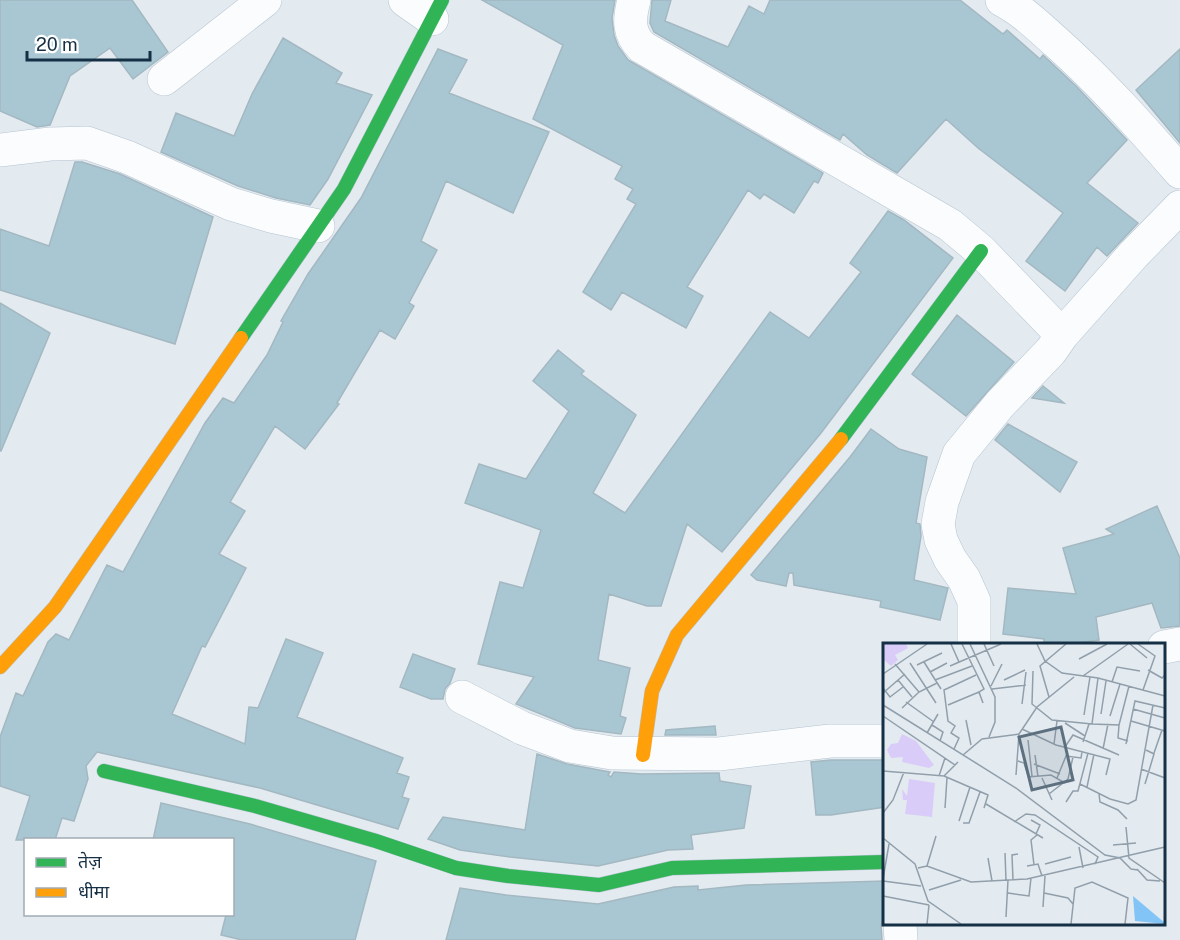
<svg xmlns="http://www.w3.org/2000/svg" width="1180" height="940" viewBox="0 0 1180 940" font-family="'Public Sans','Noto Sans Devanagari',sans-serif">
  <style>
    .building { fill: #a9c7d3; stroke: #a3b8c1; stroke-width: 1.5 }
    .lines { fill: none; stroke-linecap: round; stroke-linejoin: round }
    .street-casing { stroke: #b5c4d1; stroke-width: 34 }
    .fast-casing { stroke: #b5c4d1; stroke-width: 15 }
    .slow-casing { stroke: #b5c4d1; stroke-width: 15 }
    .street { stroke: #fbfcfd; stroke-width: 33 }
    .fast { stroke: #30b455; stroke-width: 14 }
    .slow { stroke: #ff9f0a; stroke-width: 14 }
    .inset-road { fill: none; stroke: #919fab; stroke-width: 1.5 }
    .view { fill: #5d7080; fill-opacity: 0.15; stroke: #5d7080; stroke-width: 3 }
    .inset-edge { fill: none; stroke: #152f44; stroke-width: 3 }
  </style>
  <rect width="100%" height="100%" fill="#e3eaf0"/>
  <!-- building -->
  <path class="building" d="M0 0H132L168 52 133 79 110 48 70 76 50 125 37 127 0 111Z
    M482 0H615L612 18 614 35 618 46 628 60 823 173 818 183 814 181 794 213 764 194 760 199 748 190 687 287 703 296 686 328 622 292 611 310 583 292 636 204 627 199 633 189 615 179 622 166 533 119 563 45Z
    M652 0H671L665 21 728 47 749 6 764 14 770 0H960L1003 34 1007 30 1040 59 1043 55 1076 86 1127 140 1087 183 1138 223 1107 256 1097 247 1065 291 1026 261 1063 213 978 148 946 119 897 173 867 155 843 134 840 140 654 32 650 23Z
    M283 38 342 73 336 83 372 95 328 179 310 205 276 198 238 186 161 152 176 113 234 136 252 94Z
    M438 49 467 60 449 93 549 132 513 213 446 181 421 241 437 250 409 303 414 306 395 339 380 330 337 403 339 404 305 449 275 426 230 502 245 511 219 554 246 568 205 647 202 646 172 714 245 744 249 707 258 708 286 639 323 653 297 717 403 758 397 773 409 777 402 797 409 799 398 829 260 788 97 752 86 766 88 779 74 821 62 818 55 840H16L30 796 0 786V737L16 693 23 696 48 642 56 634 69 640 107 565 123 572 205 423 223 398 234 403 267 355 283 322 281 321 308 274 361 198Z
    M1180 49V143L1136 90Z
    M75 162H82L120 174 213 217 175 344 0 290V229L49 246Z
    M888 211 904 220 953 258 821 433 722 552 687 524 661 606H647L609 594 598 660 630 668 620 716 626 718 621 734 575 728 516 704 534 677 478 664 500 582 523 588 541 530 465 503 479 464 526 479 569 411 533 381 558 350 584 371 581 374 636 415 593 493 625 513 770 312 809 338 861 272 850 263Z
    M0 303 50 333 1 451H0Z
    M957 315 1014 362 966 416 912 374Z
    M1043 386 1064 403 1032 398Z
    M1008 424 1077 462 1060 492 995 440Z
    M871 429 899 449 927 457 916 523 920 524 921 536 914 580 948 588 940 620 880 607 881 601 794 585 793 573H789L786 586 757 580 751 575 850 457Z
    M1157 506 1180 558V626L1161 628 1152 603 1096 617 1099 640 1063 645H1044V639L1003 634 1008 588 1076 594 1063 548 1114 534 1106 529Z
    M413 654 455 669 450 683 445 689 443 699H431L400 687Z
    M715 726 716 735H665L666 730Z
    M537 754 567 764 610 772 608 775 611 777 614 772 641 774 719 773 720 781 751 786 744 828 691 835 693 849 668 850 598 866 510 857 460 850 428 839 443 817 525 830Z
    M831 760H885V807L831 815H816L811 762Z
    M161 803 250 824 376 861 355 940H242L221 935 226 915H232V840H153Z
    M885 881V914L881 925 882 940H446L460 888 506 895 598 904 674 887 698 886V890L746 885Z"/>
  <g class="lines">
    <!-- street casing -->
    <g class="street-casing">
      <path id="street" d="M405 0 432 19
        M634 0C629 19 628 33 642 47L950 225 981 251 1062 335
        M1002 0C1023 11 1039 27 1056 42 1101 82 1141 127 1180 172
        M164 79 265 0
        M0 150 50 144 87 143 127 157 231 204 271 216 318 226
        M974 644V601L964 579 950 559 941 540 938 524 942 502 959 454 1000 404 1051 351 1062 335 1134 254 1180 207
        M1164 647 1180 644
        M462 697 522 728 570 746 612 753 719 754 830 741H884
        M900 924 901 940"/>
    </g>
    <!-- fast casing -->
    <g class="fast-casing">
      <path id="fast" d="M241 338 344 189 442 0
        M841 439 981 251
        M104 771 255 806 376 841 456 868 508 876 599 885 672 868 884 862"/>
    </g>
    <!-- slow casing -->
    <g class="slow-casing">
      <path id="slow" d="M0 667 55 607 241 338
        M643 755 652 691 677 635 841 439"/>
    </g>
    <!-- street -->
    <use href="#street" class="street"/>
    <!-- fast -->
    <use href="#fast" class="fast"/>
    <!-- slow -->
    <use href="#slow" class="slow"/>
  </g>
  <!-- overview -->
  <g transform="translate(883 643)">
    <rect width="282" height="282" fill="#e3eaf0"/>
    <path d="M0 1H23L25 5 12 12 15 17 8 23 0 16ZM19 91 33 98 51 122 46 125 19 119 20 114 8 115 4 107 8 101 15 100ZM26 136 52 140 49 174 22 171 24 157H20L19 146 24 153Z" fill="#daccf8"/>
    <path d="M250 253 282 280V281L252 278Z" fill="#82c4f6"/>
    <path class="inset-road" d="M68 1 76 19M79 1 101 46 96 49 100 60M87 1 112 54V79L106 94M101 1 111 23M154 1 162 18 179 30 215 35 282 53M247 1 264 15M255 1 272 13 260 47M196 16 224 1M41 19 58 46M27 20 53 60M12 21 36 49M34 22 59 10M67 23 118 1M265 27 279 35 282 32M150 28 149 61 169 77 209 81M47 29 64 20M0 31 44 1M200 33 245 1M215 35 209 81 236 82 235 95 245 98M15 37 29 54M52 37 89 23M121 37 142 27M229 39 234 24 257 28M108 43 119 21M0 45 7 54 20 44M109 46 143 42M0 50 22 31M166 54 157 23 183 1M23 59 51 79M139 61 143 29M0 62 133 145 222 212 237 215 248 226 255 227M65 62 96 49M19 65 36 49 54 40M250 66 282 75M218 71 223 38M201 72 207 34M0 73 72 122M227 73 237 41M83 77 88 102M248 78 282 88M182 80 202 93M49 82 60 89 57 98M236 82 246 43M139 86 173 102 227 116 223 132M44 90 55 71M145 97 149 133M200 99 206 81M171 101 174 78M243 101 252 58 282 65M182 104 190 92 236 112M71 106 76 95 68 90 72 83 65 78 61 47 93 32M220 106 225 81M271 110 279 87M80 112 99 96 136 91 154 64 191 34M152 112 155 134M135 118 141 120 147 139M151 121 177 131M258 126 282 135M0 128 61 133 75 119M133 132 136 91M56 133 62 115M61 133 105 152 101 165M145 134 168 132 182 140M159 135 169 157M174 135 183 113 198 115 199 109M197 141 227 156 245 161 253 157 270 62M262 141 271 111 263 107M204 144 211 111M166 151 185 136 190 114M216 151 217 159 235 167 244 176M183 159 190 148H195L205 110M103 161 160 195M62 165 64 135M0 170 10 157 21 129M148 177 157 182 153 191M76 178 87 144M131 179 143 171 152 172 215 214 212 221M80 180H86L97 149M243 184 246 215 282 240M0 195 32 221 45 258 78 281M230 202 253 200M196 204 200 225M122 210 123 237M105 215 109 238M162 221 188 214M151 222 148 197 154 192M44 223 53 193M144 223 155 221 159 233M35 225 44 223 88 239 144 236 282 204M254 226 264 237 277 238M0 236 6 201M130 237 129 212 135 211M0 238 38 243M46 247 78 237M125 250 146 253 148 235M161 250 185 255 190 261M0 253 46 262M160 264 162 233M123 274 125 237M44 281 46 262M188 281 192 245 209 239 245 255 242 281"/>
    <path class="view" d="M178 84 190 137 149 147 136 94Z"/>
    <rect width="282" height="282" class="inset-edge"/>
  </g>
  <!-- legend -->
  <rect x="24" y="838" width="210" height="78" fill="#ffffff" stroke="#a1acb4" stroke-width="1.5"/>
  <rect x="36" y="858" width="30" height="9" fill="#30b455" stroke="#a1acb4" stroke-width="1.5"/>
  <text x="78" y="868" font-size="18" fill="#152f44">तेज़</text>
  <rect x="36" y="888" width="30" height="9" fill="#ff9f0a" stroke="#a1acb4" stroke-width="1.5"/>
  <text x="78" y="898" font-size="18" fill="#152f44">धीमा</text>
  <!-- scale -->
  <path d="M27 51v9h123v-9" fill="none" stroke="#152f44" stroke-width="3"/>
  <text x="36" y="51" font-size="18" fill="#152f44" stroke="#ffffff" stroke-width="4.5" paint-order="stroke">20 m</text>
</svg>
